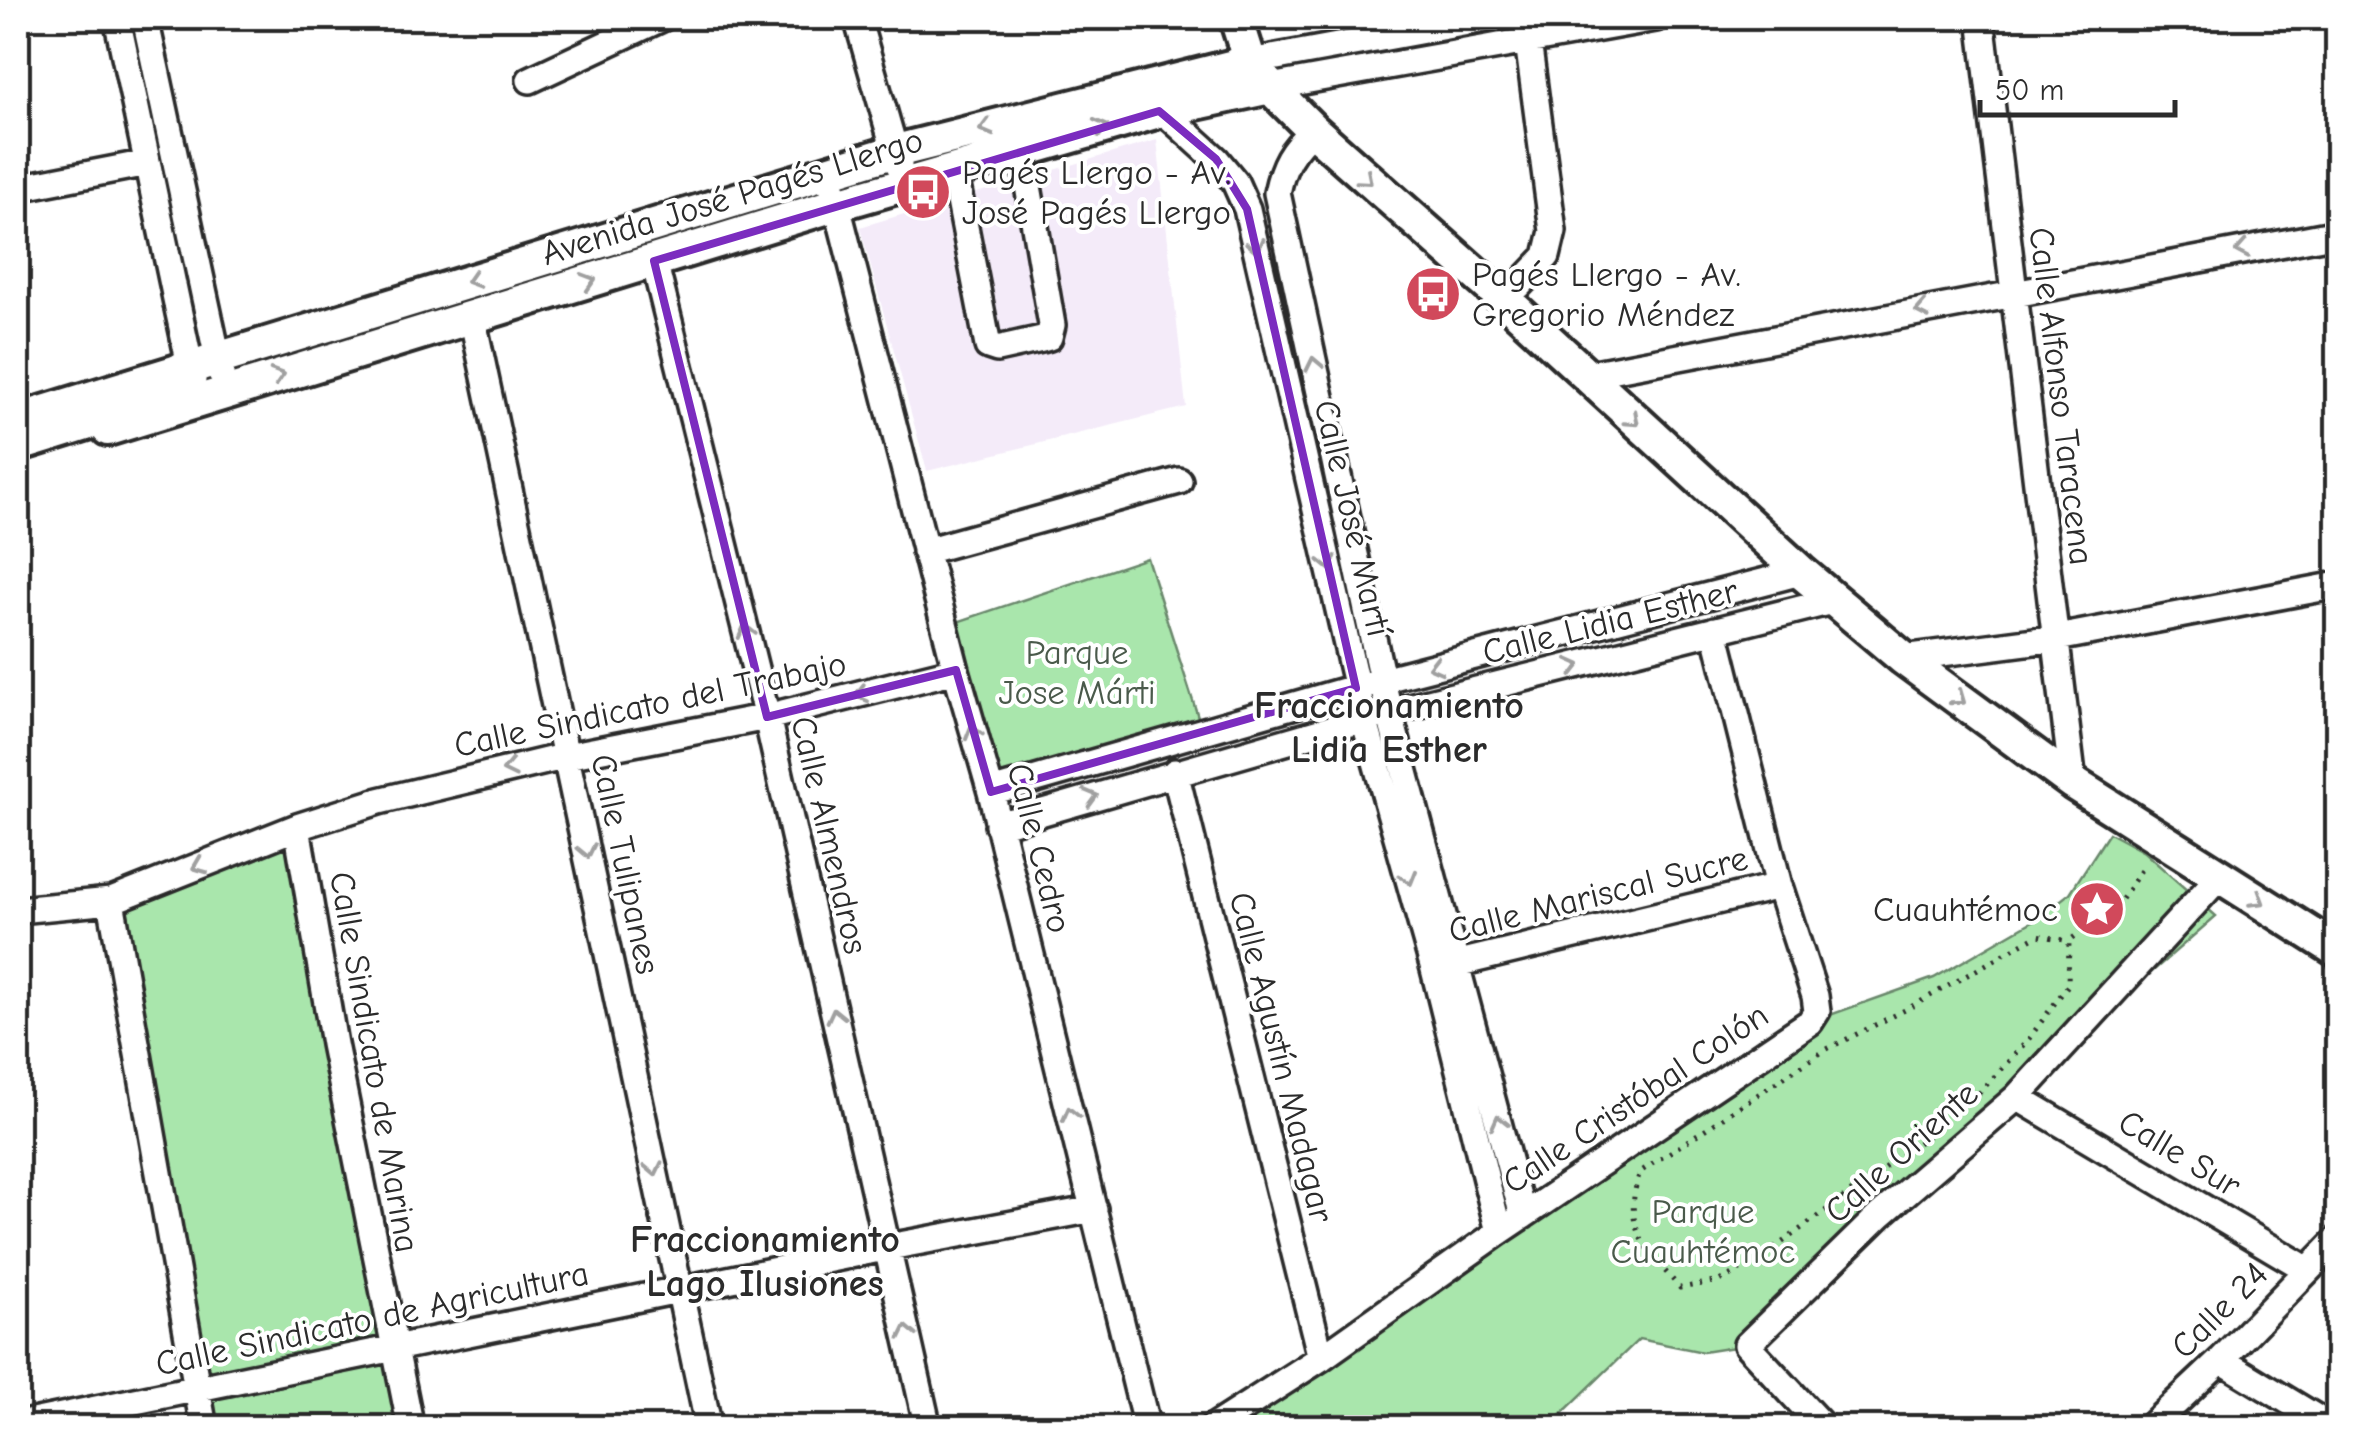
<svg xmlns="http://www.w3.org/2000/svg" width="2355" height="1445" viewBox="0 0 2355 1445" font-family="'Comic Neue',sans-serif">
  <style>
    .built { fill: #f4ebf9 }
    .green { fill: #a9e6ac; stroke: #6a886c; stroke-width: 2.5 }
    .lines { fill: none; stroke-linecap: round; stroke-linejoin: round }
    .minor-casing { stroke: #2b2b2b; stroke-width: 32 }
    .major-casing { stroke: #2b2b2b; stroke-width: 40 }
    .highway-casing { stroke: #2b2b2b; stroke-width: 45 }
    .path { stroke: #2b2b2b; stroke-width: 5; stroke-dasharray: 2.5 8; stroke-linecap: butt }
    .minor { stroke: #fff; stroke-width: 25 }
    .major { stroke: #fff; stroke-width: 32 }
    .highway { stroke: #fff; stroke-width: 38 }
    .oneway { stroke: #a0a0a0 }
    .marked { fill: none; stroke: #7b2cbf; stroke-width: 8; stroke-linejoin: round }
    .labels { text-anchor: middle; stroke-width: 8; stroke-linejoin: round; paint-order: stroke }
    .poi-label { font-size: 35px; fill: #2b2b2b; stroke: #fff; text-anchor: start }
    .street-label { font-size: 35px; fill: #2b2b2b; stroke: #fff }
    .park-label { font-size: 35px; fill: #4a5a4b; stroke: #fff }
    .neighbourhood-label { font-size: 38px; font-weight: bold; fill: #2b2b2b; stroke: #fff }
  </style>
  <rect width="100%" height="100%" fill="#fff"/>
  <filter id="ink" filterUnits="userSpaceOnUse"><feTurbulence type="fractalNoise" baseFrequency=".01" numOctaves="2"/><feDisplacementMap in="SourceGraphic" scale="20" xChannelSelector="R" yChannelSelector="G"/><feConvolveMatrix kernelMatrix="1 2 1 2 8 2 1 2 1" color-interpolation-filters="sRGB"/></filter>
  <g filter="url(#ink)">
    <!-- built -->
    <path class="built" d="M1157 140 1186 407 927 471 860 227Z"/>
    <!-- green -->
    <path class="green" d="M1147 558 1200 723 999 786 954 623Z
      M297 827 411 1427H204L111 901Z
      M2109 833 2144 852 2216 916 1973 1128 1747 1345 1703 1352 1639 1339 1548 1427 1209 1428 1810 1022 1934 978 2038 918 2070 893Z"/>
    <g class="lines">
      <!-- minor casing -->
      <g class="minor-casing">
        <path id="minor" d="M117 18 193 380
          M145 18 221 373
          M857 18 899 165
          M1981 18 2073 783
          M1250 62 1490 18
          M530 80 662 18
          M1270 87 1656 18
          M1152 101 1216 159 1235 182 1247 209 1364 719 1434 969 1499 1232
          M1313 130C1291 150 1283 164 1277 193L1389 712 1523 1216
          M954 170 988 346 997 349 1042 339 1049 337 1052 325 1022 151
          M832 186 956 670 991 792 1147 1428
          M18 188 147 163
          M654 261 767 717 928 1428
          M1505 300 1547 256 1553 231 1528 41
          M472 316 709 1428
          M1584 375 2338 233
          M925 551 1179 481
          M1903 658 2057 638 2338 585
          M1175 772 1321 1358
          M991 792 1382 680 1801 572
          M998 825 1389 712 1836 600
          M297 827 334 1044 411 1428
          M111 901 204 1428
          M18 910 111 901 297 827 379 801 567 756 767 717 956 670
          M1443 967 1779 886
          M2017 1097 2308 1270
          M2221 1360 2333 1428
          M18 1425 889 1247 1094 1209
          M1212 1428 1321 1358 1499 1232 1810 1022 1817 1011 1815 996 1779 886 1715 630
          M1824 1428 1747 1345 1880 1215 2017 1097 2220 876
          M2149 1428 2221 1360 2338 1239"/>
      </g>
      <!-- major casing -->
      <g class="major-casing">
        <path id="major" d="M1236 18 1250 62 1270 87 1313 130 1505 300 1801 572 1903 658 2073 783 2338 951
          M18 420 896 151 1250 62
          M108 429 838 204 1159 111 1270 87"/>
      </g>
      <!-- highway casing -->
      <g class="highway-casing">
        <path id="highway" d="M18 442 124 409 190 367"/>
      </g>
      <!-- path -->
      <path class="path" d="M1979 1093 2028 1040 2068 985 2069 941 2122 899 2145 864
        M1937 1129 1754 1263 1719 1281 1680 1288C1645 1248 1621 1228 1640 1172L1827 1049 1909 1008 2038 935 2069 941"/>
      <!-- minor -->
      <use href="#minor" class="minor"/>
      <!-- major -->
      <use href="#major" class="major"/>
      <!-- highway -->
      <use href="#highway" class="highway"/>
    </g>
    <!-- one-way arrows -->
    <defs><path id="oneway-chevron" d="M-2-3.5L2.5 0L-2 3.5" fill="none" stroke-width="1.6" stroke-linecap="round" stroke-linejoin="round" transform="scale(2.5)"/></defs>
    <g class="oneway">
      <use href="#oneway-chevron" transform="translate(1101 127) rotate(-16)"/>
      <use href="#oneway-chevron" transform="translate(986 128) rotate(165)"/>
      <use href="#oneway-chevron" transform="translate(1366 179) rotate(41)"/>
      <use href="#oneway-chevron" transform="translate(1256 246) rotate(77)"/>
      <use href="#oneway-chevron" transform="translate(2242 250) rotate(170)"/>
      <use href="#oneway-chevron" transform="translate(473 280) rotate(163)"/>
      <use href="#oneway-chevron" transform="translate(589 281) rotate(-17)"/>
      <use href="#oneway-chevron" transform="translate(1922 310) rotate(169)"/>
      <use href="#oneway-chevron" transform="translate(1314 364) rotate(-102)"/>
      <use href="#oneway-chevron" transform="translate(278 376) rotate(-17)"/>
      <use href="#oneway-chevron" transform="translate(1633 420) rotate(42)"/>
      <use href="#oneway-chevron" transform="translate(1328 563) rotate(77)"/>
      <use href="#oneway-chevron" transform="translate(746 631) rotate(-104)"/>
      <use href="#oneway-chevron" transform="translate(1435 666) rotate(166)"/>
      <use href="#oneway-chevron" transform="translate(1574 666) rotate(-14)"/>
      <use href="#oneway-chevron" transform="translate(861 694) rotate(166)"/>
      <use href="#oneway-chevron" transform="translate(1959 699) rotate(36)"/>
      <use href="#oneway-chevron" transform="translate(973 732) rotate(-106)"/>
      <use href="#oneway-chevron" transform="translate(509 769) rotate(168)"/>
      <use href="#oneway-chevron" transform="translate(1091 797) rotate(-16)"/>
      <use href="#oneway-chevron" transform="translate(587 851) rotate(78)"/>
      <use href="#oneway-chevron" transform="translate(199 866) rotate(158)"/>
      <use href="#oneway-chevron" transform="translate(1409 878) rotate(74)"/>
      <use href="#oneway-chevron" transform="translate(2258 900) rotate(32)"/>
      <use href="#oneway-chevron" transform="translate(835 1015) rotate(-103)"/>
      <use href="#oneway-chevron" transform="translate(1070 1114) rotate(-104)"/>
      <use href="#oneway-chevron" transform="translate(1499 1122) rotate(-104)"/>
      <use href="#oneway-chevron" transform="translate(654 1169) rotate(78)"/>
      <use href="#oneway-chevron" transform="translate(907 1332) rotate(-102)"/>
    </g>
  </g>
  <!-- marked area -->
  <path class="marked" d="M1159 111 1216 159 1247 209 1356 688 991 792 956 670 767 717 654 261Z"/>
  <!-- icons -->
  <defs>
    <g id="bus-disc" transform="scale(2.875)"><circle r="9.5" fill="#d1495b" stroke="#fff"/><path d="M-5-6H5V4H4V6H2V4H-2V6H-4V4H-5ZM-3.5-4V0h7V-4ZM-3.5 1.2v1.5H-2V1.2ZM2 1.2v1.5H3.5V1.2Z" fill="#fff"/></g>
    <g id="sight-disc" transform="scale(2.875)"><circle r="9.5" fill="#d1495b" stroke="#fff"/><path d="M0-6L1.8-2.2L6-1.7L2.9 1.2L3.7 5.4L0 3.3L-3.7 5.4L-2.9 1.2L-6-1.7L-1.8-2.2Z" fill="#fff"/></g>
  </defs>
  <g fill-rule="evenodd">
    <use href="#bus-disc" x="923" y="192"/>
    <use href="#bus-disc" x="1433" y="294"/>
    <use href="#sight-disc" x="2097" y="909"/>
  </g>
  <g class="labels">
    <!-- poi labels -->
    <g class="poi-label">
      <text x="962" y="184">Pagés Llergo - Av.<tspan x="962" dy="40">José Pagés Llergo</tspan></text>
      <text x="1472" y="286">Pagés Llergo - Av.<tspan x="1472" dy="40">Gregorio Méndez</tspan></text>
      <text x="2058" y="921" text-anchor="end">Cuauhtémoc</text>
    </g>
    <!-- street labels -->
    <g class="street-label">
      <text transform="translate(732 196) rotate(-17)" y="12">Avenida José Pagés Llergo</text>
      <text transform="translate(2062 396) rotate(83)" y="12">Calle Alfonso Taracena</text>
      <text transform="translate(1353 518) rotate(77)" y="12">Calle José Martí</text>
      <text transform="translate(1610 621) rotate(-14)" y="12">Calle Lidia Esther</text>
      <text transform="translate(650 704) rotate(-12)" y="12">Calle Sindicato del Trabajo</text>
      <text transform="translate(830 835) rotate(77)" y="12">Calle Almendros</text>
      <text transform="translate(1040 848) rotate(76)" y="12">Calle Cedro</text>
      <text transform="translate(626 864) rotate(78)" y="12">Calle Tulipanes</text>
      <text transform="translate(1598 894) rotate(-14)" y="12">Calle Mariscal Sucre</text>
      <text transform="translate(1282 1057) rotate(76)" y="12">Calle Agustín Madagar</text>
      <text transform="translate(375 1062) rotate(80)" y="12">Calle Sindicato de Marina</text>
      <text transform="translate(1635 1098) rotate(-34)" y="12">Calle Cristóbal Colón</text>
      <text transform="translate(1901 1152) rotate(-42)" y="12">Calle Oriente</text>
      <text transform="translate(2180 1153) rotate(31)" y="12">Calle Sur</text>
      <text transform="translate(2219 1310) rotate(-45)" y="12">Calle 24</text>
      <text transform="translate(372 1318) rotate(-12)" y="12">Calle Sindicato de Agricultura</text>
    </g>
    <!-- park labels -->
    <g class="park-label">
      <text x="1077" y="664">Parque<tspan x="1077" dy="40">Jose Márti</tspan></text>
      <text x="1703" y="1223">Parque<tspan x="1703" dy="40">Cuauhtémoc</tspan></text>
    </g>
    <!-- neighbourhood labels -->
    <g class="neighbourhood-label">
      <text x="1389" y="718">Fraccionamiento<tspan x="1389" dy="44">Lidia Esther</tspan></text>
      <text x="765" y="1252">Fraccionamiento<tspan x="765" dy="44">Lago Ilusiones</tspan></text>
    </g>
  </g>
  <!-- margin -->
  <rect width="2355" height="1445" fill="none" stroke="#fff" stroke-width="60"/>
  <rect x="30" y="30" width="2295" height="1385" fill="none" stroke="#2b2b2b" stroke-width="4" filter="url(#ink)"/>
  <!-- scale -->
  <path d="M1980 100v15h195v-15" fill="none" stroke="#2b2b2b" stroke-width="5"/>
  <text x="1995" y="100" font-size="30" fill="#2b2b2b" stroke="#ffffff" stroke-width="8" paint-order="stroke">50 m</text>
</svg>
